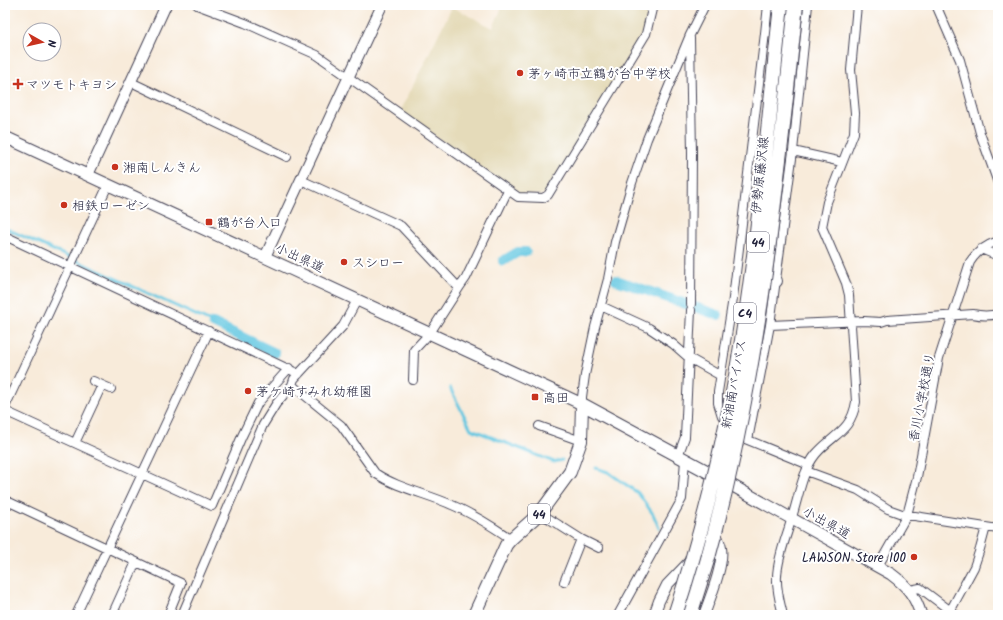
<svg xmlns="http://www.w3.org/2000/svg" width="1003" height="620" viewBox="0 0 1003 620" font-family="Kalam,'Klee One',sans-serif">
  <style>
    .built { fill: #e5dbba }
    .lines { fill: none; stroke-linecap: round; stroke-linejoin: round }
    .stream { stroke: #64c7e1; stroke-width: 3 }
    .canal { stroke: #64c7e1; stroke-width: 10 }
    .minor-casing { stroke: #424053; stroke-width: 10 }
    .tertiary-casing { stroke: #424053; stroke-width: 12 }
    .secondary-casing { stroke: #424053; stroke-width: 13 }
    .primary-casing { stroke: #424053; stroke-width: 14 }
    .motorway-casing { stroke: #424053; stroke-width: 16 }
    .minor { stroke: #fff; stroke-width: 8 }
    .tertiary { stroke: #fff; stroke-width: 10 }
    .secondary { stroke: #fff; stroke-width: 11 }
    .primary { stroke: #fff; stroke-width: 12 }
    .motorway { stroke: #fff; stroke-width: 14 }
    .motorway-bridge-casing { stroke: #424053; stroke-width: 16; stroke-linecap: butt }
    .motorway-bridge { stroke: #fff; stroke-width: 14 }
    .poi-dot { fill: #c8321e; stroke: #fff; stroke-width: 1.5 }
    .labels { text-anchor: middle; stroke-width: 4; stroke-linejoin: round; paint-order: stroke }
    .shield { fill: #fff; stroke: #646476; stroke-width: 1 }
    .shield-label { font-size: 12px; font-weight: bold; fill: #22223b }
    .poi-label { font-size: 13px; fill: #22223b; stroke: #fff; text-anchor: start }
    .street-label { font-size: 13px; fill: #22223b; stroke: #fff }
  </style>
  <rect width="100%" height="100%" fill="#fff"/>
  <filter id="ink" filterUnits="userSpaceOnUse"><feTurbulence type="fractalNoise" baseFrequency=".025" numOctaves="2"/><feDisplacementMap in="SourceGraphic" scale="8" xChannelSelector="R" yChannelSelector="G"/><feConvolveMatrix kernelMatrix="1 2 1 2 8 2 1 2 1" color-interpolation-filters="sRGB"/></filter>
  <filter id="wash" filterUnits="userSpaceOnUse"><feTurbulence type="fractalNoise" baseFrequency=".012" numOctaves="4" result="noise"/><feDisplacementMap in="SourceGraphic" scale="16" xChannelSelector="R" yChannelSelector="G"/><feGaussianBlur stdDeviation="0.9" result="paint"/><feColorMatrix in="noise" values="0 0 0 0 0 0 0 0 0 0 0 0 0 0 0 0 0 1.4 0 .05"/><feComposite in="paint" operator="in"/></filter>
  <g filter="url(#wash)">
    <rect width="100%" height="100%" fill="#f8ebda"/>
    <!-- built -->
    <path class="built" d="M503 5H650L643 33 547 193 540 195 517 193 400 112 452 7 493 28Z"/>
    <g class="lines">
      <!-- stream -->
      <path class="stream" d="M5 228 213 323
        M450 388 471 429 554 462 562 460
        M596 468 608 472 638 493 653 514 659 528"/>
      <!-- canal -->
      <path class="canal" d="M503 261 518 252H526
        M616 280 718 315
        M213 323 275 353"/>
    </g>
  </g>
  <g filter="url(#ink)">
    <g class="lines">
      <!-- minor casing -->
      <g class="minor-casing">
        <path id="minor" d="M197 5 245 23 317 55 518 197 543 198 548 195 646 34 653 5
          M936 5 960 60 980 133 998 183
          M765 33 768 5
          M690 38 692 153 691 304
          M131 82 287 157
          M793 151 842 162
          M301 180 401 226 459 288
          M5 236 299 374
          M981 249 998 256
          M601 306 649 328 673 344 689 358 721 376
          M770 325 864 321 881 322 887 320 973 314C982 316 989 316 998 314
          M413 380 414 350 430 333 459 288 466 278 508 190
          M93 381 111 389
          M292 385 341 425 375 473C397 488 428 494 452 505 473 514 492 526 511 539
          M582 404V397L585 375 595 327 608 279 615 242 632 183 647 139 690 35 705 5
          M5 407 108 185
          M5 411 212 506 242 436 258 403 289 368
          M728 420 722 416 718 403V392L733 298 765 33 781 29
          M539 426 581 441
          M743 438 809 465
          M748 440 770 325 793 151 808 5
          M75 443 102 385
          M678 456 685 437 691 310
          M806 471 858 490 888 509 902 514 998 529
          M5 500 181 583 168 615
          M540 513 581 539 599 548
          M878 566 907 515 917 477 939 358 970 262C977 251 986 245 998 241
          M564 582 581 539
          M910 590 920 588 956 615
          M76 615 209 331
          M112 615 136 562
          M182 615 263 425 276 404 292 385 294 379 343 326 357 300
          M618 615 682 499 685 460
          M783 615C780 603 776 589 777 576 778 555 787 536 792 517 799 496 802 471 816 454 833 434 851 432 856 402L849 295 846 283 822 227 827 202 854 133 855 113 851 70 857 5
          M948 615 974 567 980 549 986 527"/>
      </g>
      <!-- tertiary casing -->
      <g class="tertiary-casing">
        <path id="tertiary" d="M88 175 166 5
          M265 257 382 5
          M654 615 659 601 667 585 690 561
          M704 615C710 598 724 565 721 548 720 542 716 536 715 530"/>
      </g>
      <!-- secondary casing -->
      <g class="secondary-casing">
        <path id="secondary" d="M5 137 582 404
          M724 481 891 574C907 586 915 595 921 615"/>
      </g>
      <!-- primary casing -->
      <g class="primary-casing">
        <path id="primary" d="M761 281H776
          M474 615 506 545 511 539 540 513 570 472 581 441 582 404 723 480"/>
      </g>
      <!-- motorway casing -->
      <g class="motorway-casing">
        <path id="motorway" d="M690 615 709 554"/>
      </g>
      <!-- minor -->
      <use href="#minor" class="minor"/>
      <!-- tertiary -->
      <use href="#tertiary" class="tertiary"/>
      <!-- secondary -->
      <use href="#secondary" class="secondary"/>
      <!-- primary -->
      <use href="#primary" class="primary"/>
      <!-- motorway -->
      <use href="#motorway" class="motorway"/>
      <!-- motorway-bridge casing -->
      <g class="motorway-bridge-casing">
        <path id="motorway-bridge" d="M709 554C759 374 776 191 796 5
          M675 615C699 542 718 467 733 392 757 264 767 134 781 5"/>
      </g>
      <!-- motorway-bridge -->
      <use href="#motorway-bridge" class="motorway-bridge"/>
    </g>
  </g>
  <!-- markers -->
  <g class="poi-dot">
    <circle cx="520" cy="73" r="4"/>
    <path d="M16 78h4v4h4v4h-4v4h-4v-4h-4v-4h4z"/>
    <circle cx="115" cy="167" r="4"/>
    <circle cx="64" cy="205" r="4"/>
    <rect x="205" y="218" width="8" height="8" rx="2"/>
    <circle cx="344" cy="262" r="4"/>
    <circle cx="248" cy="391" r="4"/>
    <rect x="531" y="393" width="8" height="8" rx="2"/>
    <circle cx="914" cy="557" r="4"/>
  </g>
  <g class="labels">
    <!-- shield labels -->
    <g class="shield">
      <rect x="747" y="232" width="22" height="20" rx="3"/>
      <rect x="734" y="303" width="22" height="20" rx="3"/>
      <rect x="528" y="504" width="22" height="20" rx="3"/>
    </g>
    <g class="shield-label">
      <text x="758" y="246">44</text>
      <text x="745" y="317">C4</text>
      <text x="539" y="518">44</text>
    </g>
    <!-- poi labels -->
    <g class="poi-label">
      <text x="528" y="78">茅ヶ崎市立鶴が台中学校</text>
      <text x="26" y="89">マツモトキヨシ</text>
      <text x="123" y="172">湘南しんきん</text>
      <text x="72" y="210">相鉄ローゼン</text>
      <text x="217" y="227">鶴が台入口</text>
      <text x="352" y="267">スシロー</text>
      <text x="256" y="396">茅ケ崎すみれ幼稚園</text>
      <text x="543" y="402">高田</text>
      <text x="906" y="562" text-anchor="end">LAWSON Store 100</text>
    </g>
    <!-- street labels -->
    <g class="street-label">
      <text transform="translate(759 175) rotate(-84)" y="5">伊勢原藤沢線</text>
      <text transform="translate(300 257) rotate(25)" y="5">小出県道</text>
      <text transform="translate(733 384) rotate(-80)" y="5">新湘南バイパス</text>
      <text transform="translate(921 397) rotate(-79)" y="5">香川小学校通り</text>
      <text transform="translate(827 522) rotate(29)" y="5">小出県道</text>
    </g>
  </g>
  <!-- margin -->
  <rect width="1003" height="620" fill="none" stroke="#fff" stroke-width="20"/>
  <!-- north arrow -->
  <g transform="translate(42 42) rotate(98)"><circle r="19" fill="#ffffff" stroke="#a7a7b1"/>
  <path d="M0-3L7 15L0 10L-7 15Z" fill="#c8321e"/>
  <text y="-6" font-size="11" font-weight="bold" text-anchor="middle" fill="#22223b">N</text>
  </g>
</svg>
